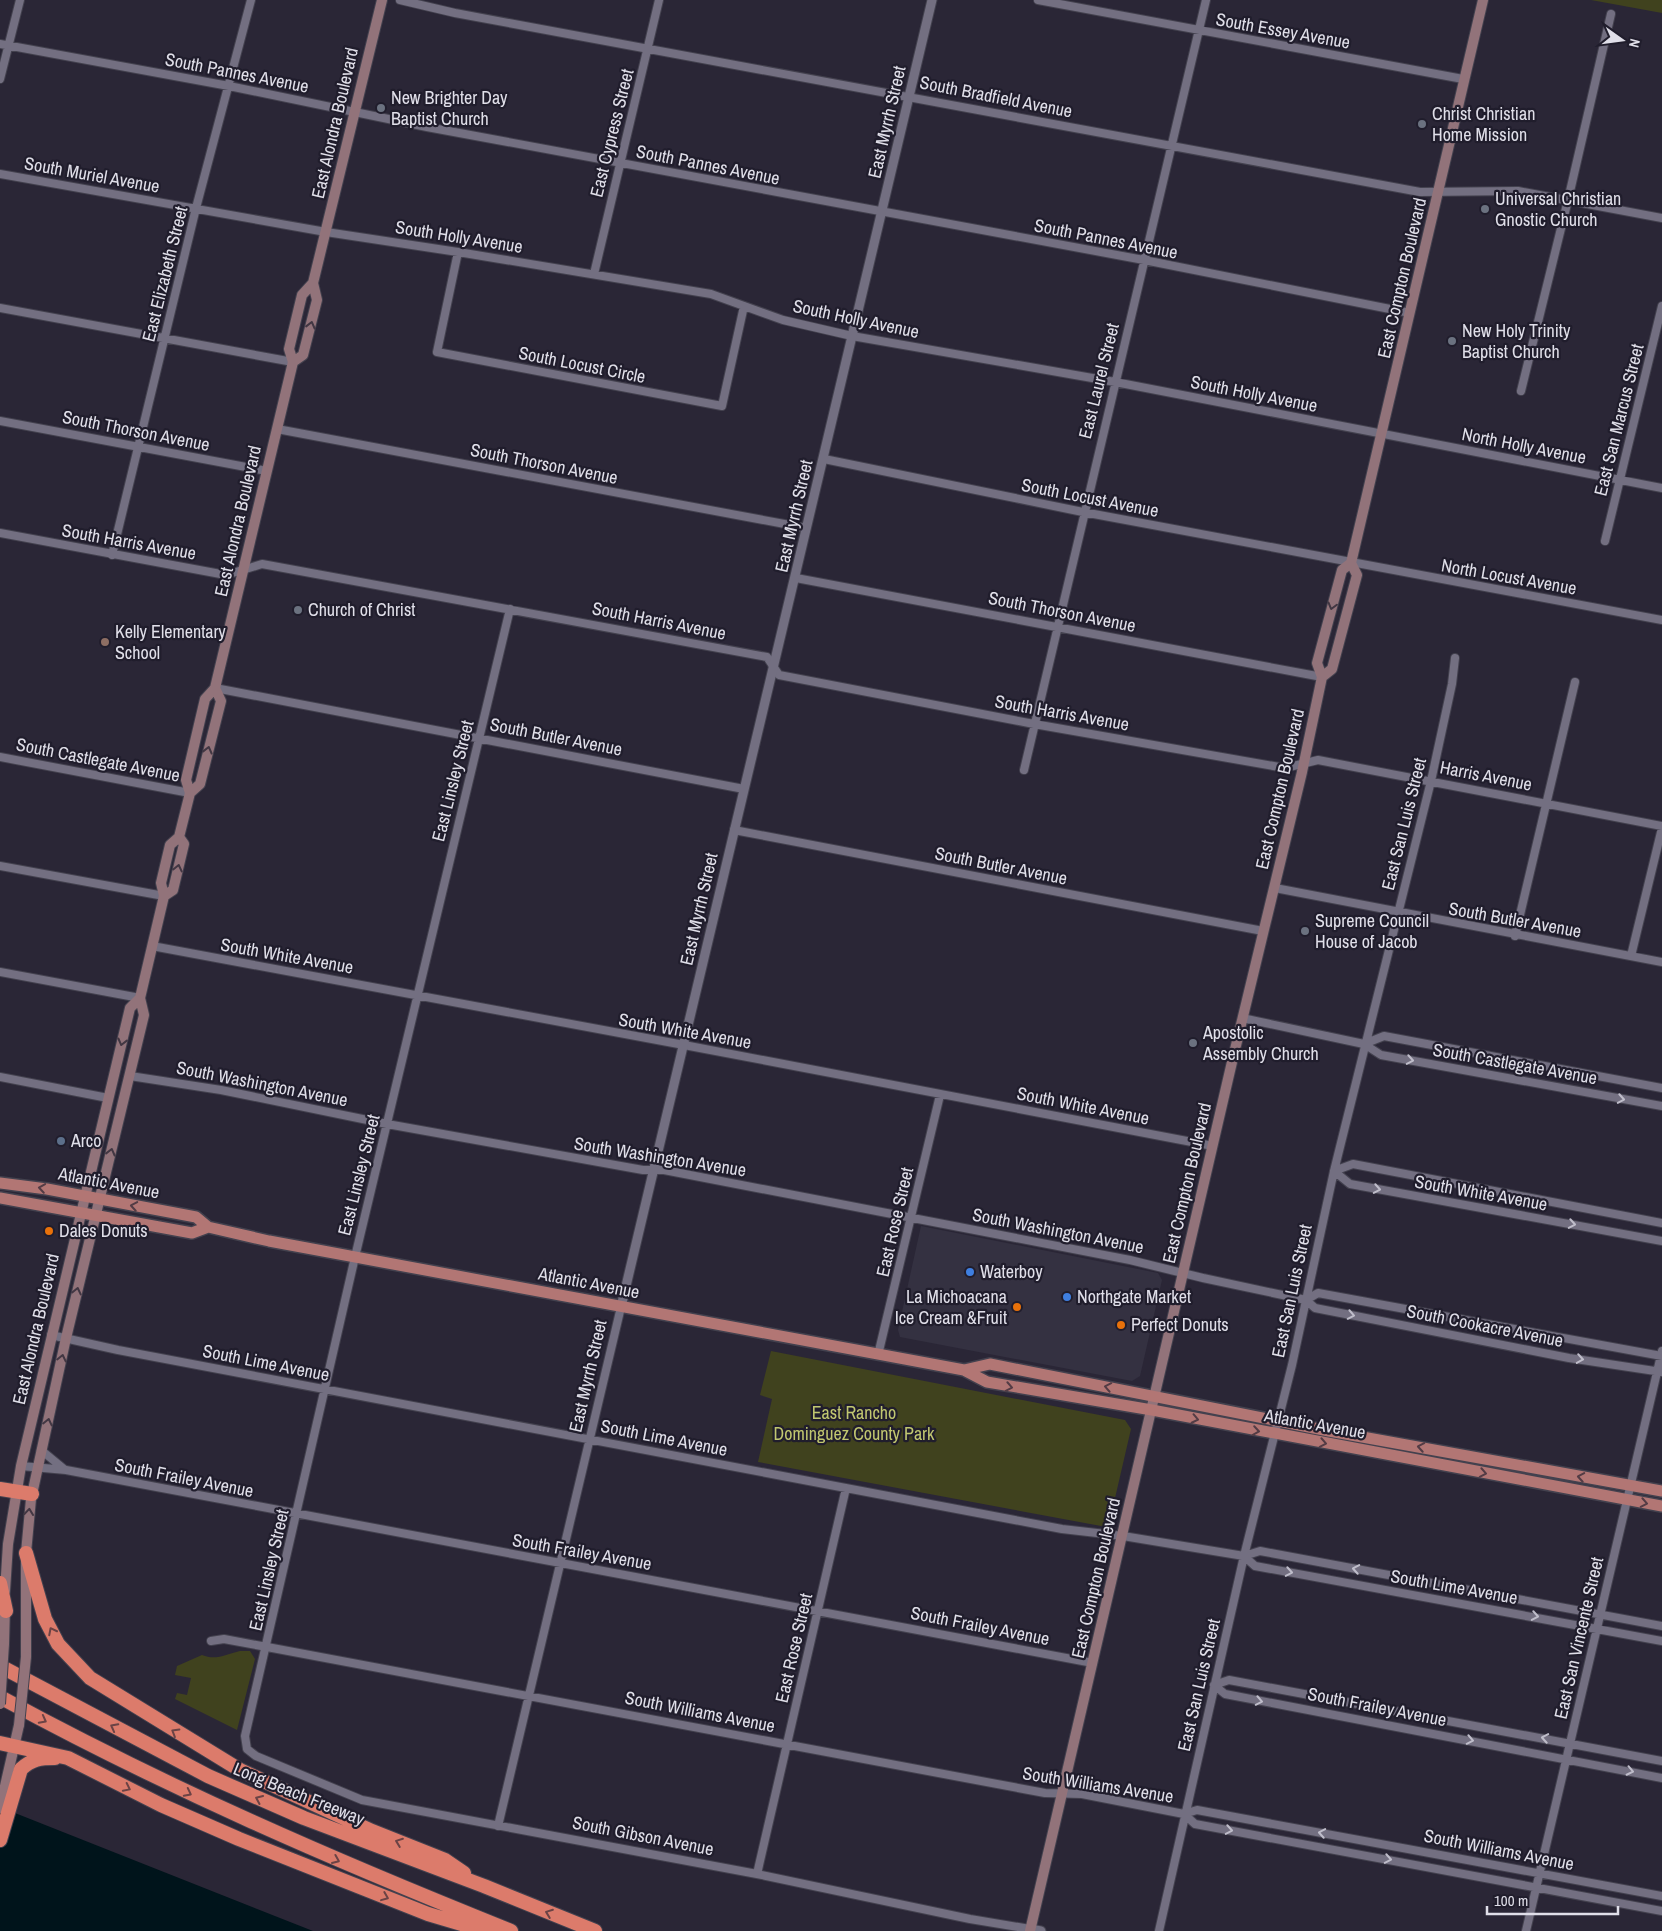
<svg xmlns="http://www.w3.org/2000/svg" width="1662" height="1931" viewBox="0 0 1662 1931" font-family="'Archivo Narrow',sans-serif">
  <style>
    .commercial { fill: #343141 }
    .green { fill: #40421e }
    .water { fill: #00141b }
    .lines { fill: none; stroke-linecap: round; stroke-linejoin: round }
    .minor-casing { stroke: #43414e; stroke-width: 10 }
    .tertiary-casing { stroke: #43414e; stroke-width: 11 }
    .secondary-casing { stroke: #43414e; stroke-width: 12 }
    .primary-casing { stroke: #43414e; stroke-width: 14 }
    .motorway-casing { stroke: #43414e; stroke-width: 16 }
    .minor { stroke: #736f81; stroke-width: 8 }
    .tertiary { stroke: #736f81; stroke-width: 9 }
    .secondary { stroke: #92737a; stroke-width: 10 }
    .primary { stroke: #b27674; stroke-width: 11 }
    .motorway { stroke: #dc7b6b; stroke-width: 14 }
    .secondary-bridge-casing { stroke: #43414e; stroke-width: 12; stroke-linecap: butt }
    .secondary-bridge { stroke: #92737a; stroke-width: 10 }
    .oneway { stroke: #423743 }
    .oneway2 { stroke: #bfbdca }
    .oneway3 { stroke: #533c45 }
    .oneway4 { stroke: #6b4345 }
    .worship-dot { fill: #6b7280; stroke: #201d2c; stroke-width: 2 }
    .education-dot { fill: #8d6e63; stroke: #201d2c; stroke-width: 2 }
    .service-dot { fill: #5c6f8a; stroke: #201d2c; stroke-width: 2 }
    .food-dot { fill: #e8710a; stroke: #201d2c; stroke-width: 2 }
    .shop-dot { fill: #3f7fe0; stroke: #201d2c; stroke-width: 2 }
    .labels { text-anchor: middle; stroke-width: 4.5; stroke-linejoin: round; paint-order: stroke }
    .street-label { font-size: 18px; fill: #e0dfe9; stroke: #201d2c }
    .poi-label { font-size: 18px; fill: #e0dfe9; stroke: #201d2c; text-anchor: start }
    .park-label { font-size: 18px; fill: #c1c770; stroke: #201d2c }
  </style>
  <rect width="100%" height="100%" fill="#2a2636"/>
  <!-- commercial -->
  <path class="commercial" d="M921 1226 1158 1273 1162 1280 1140 1376 1132 1381 900 1337 898 1330Z"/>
  <!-- green -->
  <path class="green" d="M1591 0H1662V13Z
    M771 1351 1125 1420 1131 1429 1109 1524 1101 1526 758 1462 772 1399 760 1395Z
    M240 1651H250L255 1659 237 1730 175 1699 177 1693 187 1695 191 1678 175 1675 177 1666 202 1655C216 1661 226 1654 240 1651Z"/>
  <!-- water -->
  <path class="water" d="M0 1807 15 1813 313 1931H0Z"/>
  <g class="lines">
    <!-- minor casing -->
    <g class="minor-casing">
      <path id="minor" d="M400 0 455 13 1420 192 1518 191 1662 218
        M1038 0 1463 79
        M0 44 229 86 427 127 1144 260 1410 313
        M0 79 20 0
        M0 174 326 232 458 252 711 294 783 320 852 336 1115 382 1662 488
        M458 252 437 352 722 406 744 306
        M594 274 659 0
        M0 308 293 362
        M1521 391 1568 200 1611 14
        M0 421 267 471
        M277 429 806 528
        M824 459 1083 512 1662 620
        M0 533 226 575 262 564 767 657 779 675 1034 724 1285 768 1318 760 1662 826
        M1605 541 1662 306
        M112 555 196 208 251 0
        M796 578 1322 677
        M510 609 355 1257 245 1736 247 1749 256 1756 362 1800 757 1874 970 1919 1030 1929
        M215 688 744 789
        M0 757 190 793
        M1024 770 1206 0
        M734 830 1263 931
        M0 866 164 896
        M1275 888 1662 962
        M1515 936 1575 682
        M152 946 684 1045 1213 1146
        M1631 956 1662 828
        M0 972 140 998
        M1242 1018 1364 1044 1381 1055 1662 1106
        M1364 1044 1384 1036 1662 1088
        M130 1076 221 1090 387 1124 643 1170H664L1130 1260 1203 1278 1306 1300 1315 1308 1569 1358 1662 1372
        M0 1077 108 1098
        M1334 1171 1350 1184 1662 1241
        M1334 1171 1353 1164 1662 1223
        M1306 1300 1318 1293 1662 1356
        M51 1335 118 1350 1062 1529 1123 1536 1244 1556 1260 1551 1662 1626
        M878 1355 940 1095
        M41 1450 64 1469
        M21 1466 66 1470 1093 1663
        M1244 1556 1255 1566 1662 1641
        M211 1641 224 1639 267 1647 1045 1793 1082 1794 1184 1814 1197 1810 1662 1896
        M1214 1685 1225 1694 1662 1778
        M1214 1685 1229 1680 1662 1761
        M1184 1814 1195 1824 1662 1911
        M498 1826 621 1307
        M757 1874 846 1488
        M1159 1931 1244 1556 1292 1365 1334 1171 1431 781 1452 684 1455 658
        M1526 1931 1662 1351"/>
    </g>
    <!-- tertiary casing -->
    <g class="tertiary-casing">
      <path id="tertiary" d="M621 1307 932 0
        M1030 1929 1041 1931"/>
    </g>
    <!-- secondary casing -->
    <g class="secondary-casing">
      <path id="secondary" d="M293 362 303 355 317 300 313 283 382 0
        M1322 677 1332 669 1357 575 1351 563
        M190 793 200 784 221 701 215 688
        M164 896 173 890 184 844 179 837
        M5 1591 8 1544 21 1466 130 1008 140 998
        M4 1644 5 1606
        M26 1657V1553L31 1499 66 1338 144 1015 140 998 164 896 161 883 170 845 179 837 190 793 186 780 205 699 215 688 293 362 289 349 302 295 313 283
        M0 1808 19 1725
        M1030 1931 1232 1062 1302 772 1322 677 1317 663 1342 570 1351 563 1483 0"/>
    </g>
    <!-- primary casing -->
    <g class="primary-casing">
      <path id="primary" d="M0 1183 47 1189 196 1217 208 1227 269 1241 964 1370 987 1382 1152 1410 1662 1506
        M0 1198 192 1233 208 1227
        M964 1370 990 1364 1329 1431 1662 1491"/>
    </g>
    <!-- motorway casing -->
    <g class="motorway-casing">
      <path id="motorway" d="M0 1489 32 1494
        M26 1553 45 1619 58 1644 90 1678 240 1770 372 1831 445 1860 464 1873
        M0 1583 6 1611
        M0 1666 208 1776 304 1818 484 1886 595 1931
        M0 1697C165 1787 336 1861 511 1931
        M0 1743 68 1758 161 1805 239 1839 428 1914 485 1931
        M0 1840 21 1769C32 1759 40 1758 55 1758"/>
    </g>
    <!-- minor -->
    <use href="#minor" class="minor"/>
    <!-- tertiary -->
    <use href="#tertiary" class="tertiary"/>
    <!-- secondary -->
    <use href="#secondary" class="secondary"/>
    <!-- primary -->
    <use href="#primary" class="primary"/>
    <!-- motorway -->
    <use href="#motorway" class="motorway"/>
    <!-- secondary-bridge casing -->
    <g class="secondary-bridge-casing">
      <path id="secondary-bridge" d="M0 1704 4 1644
        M19 1725 26 1657"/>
    </g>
    <!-- secondary-bridge -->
    <use href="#secondary-bridge" class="secondary-bridge"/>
  </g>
  <!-- one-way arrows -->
  <defs><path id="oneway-chevron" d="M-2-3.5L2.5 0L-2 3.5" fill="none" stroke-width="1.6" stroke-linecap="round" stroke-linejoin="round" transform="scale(1.25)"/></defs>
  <g class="oneway">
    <use href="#oneway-chevron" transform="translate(311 325) rotate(-76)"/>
    <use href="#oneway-chevron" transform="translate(1332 606) rotate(105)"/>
    <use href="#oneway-chevron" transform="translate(208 750) rotate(-76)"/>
    <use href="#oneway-chevron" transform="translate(178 868) rotate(-77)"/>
    <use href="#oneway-chevron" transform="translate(122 1042) rotate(104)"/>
    <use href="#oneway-chevron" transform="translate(111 1152) rotate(-76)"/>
    <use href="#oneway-chevron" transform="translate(77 1291) rotate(-77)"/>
    <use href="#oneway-chevron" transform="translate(62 1358) rotate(-77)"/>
    <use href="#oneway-chevron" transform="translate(48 1422) rotate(-77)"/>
    <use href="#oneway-chevron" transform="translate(29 1512) rotate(-84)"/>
  </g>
  <g class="oneway2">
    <use href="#oneway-chevron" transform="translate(1410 1060) rotate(10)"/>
    <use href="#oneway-chevron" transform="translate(1621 1099) rotate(10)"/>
    <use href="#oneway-chevron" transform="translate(1377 1189) rotate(10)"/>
    <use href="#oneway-chevron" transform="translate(1572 1224) rotate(10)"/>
    <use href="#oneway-chevron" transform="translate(1351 1315) rotate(11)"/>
    <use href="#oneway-chevron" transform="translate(1580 1359) rotate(9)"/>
    <use href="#oneway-chevron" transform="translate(1356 1569) rotate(-170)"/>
    <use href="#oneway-chevron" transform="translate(1289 1572) rotate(10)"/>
    <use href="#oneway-chevron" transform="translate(1535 1616) rotate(10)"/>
    <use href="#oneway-chevron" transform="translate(1259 1701) rotate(11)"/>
    <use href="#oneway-chevron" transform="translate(1545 1738) rotate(-170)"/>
    <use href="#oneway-chevron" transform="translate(1470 1740) rotate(11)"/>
    <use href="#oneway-chevron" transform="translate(1630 1771) rotate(12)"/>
    <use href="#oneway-chevron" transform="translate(1229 1830) rotate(10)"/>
    <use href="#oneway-chevron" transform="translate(1322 1833) rotate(-170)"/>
    <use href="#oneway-chevron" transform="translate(1388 1859) rotate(10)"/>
  </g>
  <g class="oneway3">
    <use href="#oneway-chevron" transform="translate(42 1188) rotate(-171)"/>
    <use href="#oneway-chevron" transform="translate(134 1206) rotate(-170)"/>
    <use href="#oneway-chevron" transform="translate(1009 1387) rotate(11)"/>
    <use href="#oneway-chevron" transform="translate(1108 1387) rotate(-169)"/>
    <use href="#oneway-chevron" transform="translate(1195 1419) rotate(12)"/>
    <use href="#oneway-chevron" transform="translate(1256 1431) rotate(9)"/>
    <use href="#oneway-chevron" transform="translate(1323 1443) rotate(11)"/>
    <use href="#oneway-chevron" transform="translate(1421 1447) rotate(-170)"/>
    <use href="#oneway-chevron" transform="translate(1483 1473) rotate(11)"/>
    <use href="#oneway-chevron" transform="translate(1581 1477) rotate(-170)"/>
    <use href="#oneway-chevron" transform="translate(1644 1503) rotate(11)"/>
  </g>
  <g class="oneway4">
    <use href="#oneway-chevron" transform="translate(52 1631) rotate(-117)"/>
    <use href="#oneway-chevron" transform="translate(43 1720) rotate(28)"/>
    <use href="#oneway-chevron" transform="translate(114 1727) rotate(-152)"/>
    <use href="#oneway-chevron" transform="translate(175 1732) rotate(-149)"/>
    <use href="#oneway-chevron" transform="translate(127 1788) rotate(26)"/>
    <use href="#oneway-chevron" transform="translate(188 1793) rotate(27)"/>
    <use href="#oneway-chevron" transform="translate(259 1799) rotate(-156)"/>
    <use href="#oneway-chevron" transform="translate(399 1842) rotate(-159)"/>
    <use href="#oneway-chevron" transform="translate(336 1860) rotate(23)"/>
    <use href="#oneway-chevron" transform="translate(385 1897) rotate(22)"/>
    <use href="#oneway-chevron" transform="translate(549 1913) rotate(-159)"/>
  </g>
  <!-- markers -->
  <g class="worship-dot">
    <circle cx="381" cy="108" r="5"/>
    <circle cx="1422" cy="124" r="5"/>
    <circle cx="1485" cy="209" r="5"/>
    <circle cx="1452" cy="341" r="5"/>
    <circle cx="298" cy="610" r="5"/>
    <circle cx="1305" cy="931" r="5"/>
    <circle cx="1193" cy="1043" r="5"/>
  </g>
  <circle class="education-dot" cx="105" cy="642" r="5"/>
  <circle class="service-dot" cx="61" cy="1141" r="5"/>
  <g class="food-dot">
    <circle cx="49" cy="1231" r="5"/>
    <circle cx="1017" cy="1307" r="5"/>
    <circle cx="1121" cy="1325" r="5"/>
  </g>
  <g class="shop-dot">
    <circle cx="970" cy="1272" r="5"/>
    <circle cx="1067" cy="1297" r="5"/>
  </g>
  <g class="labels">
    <!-- street labels -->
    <g class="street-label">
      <text transform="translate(1283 31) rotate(10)" y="6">South Essey Avenue</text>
      <text transform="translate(237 73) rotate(11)" y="6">South Pannes Avenue</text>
      <text transform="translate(996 97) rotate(11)" y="6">South Bradfield Avenue</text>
      <text transform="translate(887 122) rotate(-77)" y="6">East Myrrh Street</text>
      <text transform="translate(335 123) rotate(-77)" y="6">East Alondra Boulevard</text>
      <text transform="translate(612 133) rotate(-76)" y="6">East Cypress Street</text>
      <text transform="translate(708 165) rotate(11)" y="6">South Pannes Avenue</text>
      <text transform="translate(92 175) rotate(10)" y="6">South Muriel Avenue</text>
      <text transform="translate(459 237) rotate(9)" y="6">South Holly Avenue</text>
      <text transform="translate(1106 239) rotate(11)" y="6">South Pannes Avenue</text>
      <text transform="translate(165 274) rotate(-76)" y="6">East Elizabeth Street</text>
      <text transform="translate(1402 278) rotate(-77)" y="6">East Compton Boulevard</text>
      <text transform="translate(856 319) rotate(12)" y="6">South Holly Avenue</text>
      <text transform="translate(582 365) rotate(11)" y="6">South Locust Circle</text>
      <text transform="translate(1099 381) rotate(-76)" y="6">East Laurel Street</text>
      <text transform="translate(1254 394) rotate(11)" y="6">South Holly Avenue</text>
      <text transform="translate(1619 420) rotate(-76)" y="6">East San Marcus Street</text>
      <text transform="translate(136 431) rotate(11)" y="6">South Thorson Avenue</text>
      <text transform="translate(1524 446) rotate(11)" y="6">North Holly Avenue</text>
      <text transform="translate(544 464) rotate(11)" y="6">South Thorson Avenue</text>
      <text transform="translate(1090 498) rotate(11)" y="6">South Locust Avenue</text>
      <text transform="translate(794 516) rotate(-77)" y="6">East Myrrh Street</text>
      <text transform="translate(238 521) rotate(-77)" y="6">East Alondra Boulevard</text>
      <text transform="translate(129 542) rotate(10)" y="6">South Harris Avenue</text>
      <text transform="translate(1509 577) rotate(10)" y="6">North Locust Avenue</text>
      <text transform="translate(1062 612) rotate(11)" y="6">South Thorson Avenue</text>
      <text transform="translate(659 621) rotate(11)" y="6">South Harris Avenue</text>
      <text transform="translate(1062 713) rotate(10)" y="6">South Harris Avenue</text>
      <text transform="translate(556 737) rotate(11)" y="6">South Butler Avenue</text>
      <text transform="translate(98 760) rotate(11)" y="6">South Castlegate Avenue</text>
      <text transform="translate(1486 776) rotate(11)" y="6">Harris Avenue</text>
      <text transform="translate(453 781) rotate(-76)" y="6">East Linsley Street</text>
      <text transform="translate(1280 789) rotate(-77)" y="6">East Compton Boulevard</text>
      <text transform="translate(1404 824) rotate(-76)" y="6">East San Luis Street</text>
      <text transform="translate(1001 866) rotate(11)" y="6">South Butler Avenue</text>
      <text transform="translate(699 909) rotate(-77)" y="6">East Myrrh Street</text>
      <text transform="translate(1515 920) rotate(10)" y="6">South Butler Avenue</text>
      <text transform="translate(287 956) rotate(10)" y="6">South White Avenue</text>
      <text transform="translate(685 1031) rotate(10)" y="6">South White Avenue</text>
      <text transform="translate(1515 1064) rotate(10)" y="6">South Castlegate Avenue</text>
      <text transform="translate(262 1084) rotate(11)" y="6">South Washington Avenue</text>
      <text transform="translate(1083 1106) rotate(11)" y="6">South White Avenue</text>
      <text transform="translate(660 1157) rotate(9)" y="6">South Washington Avenue</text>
      <text transform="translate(359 1175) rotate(-76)" y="6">East Linsley Street</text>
      <text transform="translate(109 1183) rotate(11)" y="6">Atlantic Avenue</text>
      <text transform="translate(1187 1183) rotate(-77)" y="6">East Compton Boulevard</text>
      <text transform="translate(1481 1193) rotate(10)" y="6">South White Avenue</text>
      <text transform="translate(895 1222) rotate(-77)" y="6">East Rose Street</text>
      <text transform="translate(1058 1231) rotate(11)" y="6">South Washington Avenue</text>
      <text transform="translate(589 1283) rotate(11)" y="6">Atlantic Avenue</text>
      <text transform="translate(1292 1291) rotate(-78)" y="6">East San Luis Street</text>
      <text transform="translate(1485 1326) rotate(11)" y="6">South Cookacre Avenue</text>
      <text transform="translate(36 1329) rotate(-77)" y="6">East Alondra Boulevard</text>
      <text transform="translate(266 1363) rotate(11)" y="6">South Lime Avenue</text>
      <text transform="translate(588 1376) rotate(-77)" y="6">East Myrrh Street</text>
      <text transform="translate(1315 1424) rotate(10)" y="6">Atlantic Avenue</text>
      <text transform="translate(664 1438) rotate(11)" y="6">South Lime Avenue</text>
      <text transform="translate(184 1478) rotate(11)" y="6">South Frailey Avenue</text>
      <text transform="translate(582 1552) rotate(10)" y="6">South Frailey Avenue</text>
      <text transform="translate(269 1570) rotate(-77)" y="6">East Linsley Street</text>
      <text transform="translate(1096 1578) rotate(-77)" y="6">East Compton Boulevard</text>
      <text transform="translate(1454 1587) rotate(10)" y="6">South Lime Avenue</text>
      <text transform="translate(980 1626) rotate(11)" y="6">South Frailey Avenue</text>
      <text transform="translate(1579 1638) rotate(-77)" y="6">East San Vincente Street</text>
      <text transform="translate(794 1648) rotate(-77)" y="6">East Rose Street</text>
      <text transform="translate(1199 1685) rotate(-77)" y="6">East San Luis Street</text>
      <text transform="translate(1377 1707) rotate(11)" y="6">South Frailey Avenue</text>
      <text transform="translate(700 1712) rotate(11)" y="6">South Williams Avenue</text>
      <text transform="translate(1098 1785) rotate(9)" y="6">South Williams Avenue</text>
      <text transform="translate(299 1794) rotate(22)" y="6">Long Beach Freeway</text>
      <text transform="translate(643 1836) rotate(11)" y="6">South Gibson Avenue</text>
      <text transform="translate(1499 1850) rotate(11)" y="6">South Williams Avenue</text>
    </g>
    <!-- poi labels -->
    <g class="poi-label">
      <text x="391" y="104">New Brighter Day<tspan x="391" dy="21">Baptist Church</tspan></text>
      <text x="1432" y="120">Christ Christian<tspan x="1432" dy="21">Home Mission</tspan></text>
      <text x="1495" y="205">Universal Christian<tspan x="1495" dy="21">Gnostic Church</tspan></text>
      <text x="1462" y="337">New Holy Trinity<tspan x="1462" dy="21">Baptist Church</tspan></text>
      <text x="308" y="616">Church of Christ</text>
      <text x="115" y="638">Kelly Elementary<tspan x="115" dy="21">School</tspan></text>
      <text x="1315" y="927">Supreme Council<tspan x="1315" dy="21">House of Jacob</tspan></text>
      <text x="1203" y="1039">Apostolic<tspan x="1203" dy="21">Assembly Church</tspan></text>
      <text x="71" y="1147">Arco</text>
      <text x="59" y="1237">Dales Donuts</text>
      <text x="980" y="1278">Waterboy</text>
      <text x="1007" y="1303" text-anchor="end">La Michoacana<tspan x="1007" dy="21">Ice Cream &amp;Fruit</tspan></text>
      <text x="1077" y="1303">Northgate Market</text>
      <text x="1131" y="1331">Perfect Donuts</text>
    </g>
    <!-- park labels -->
    <g class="park-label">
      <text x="854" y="1419">East Rancho<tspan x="854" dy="21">Dominguez County Park</tspan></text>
    </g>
  </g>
  <!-- north arrow -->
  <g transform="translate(1622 40) rotate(104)" stroke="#201d2c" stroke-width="4" paint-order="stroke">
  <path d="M0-4L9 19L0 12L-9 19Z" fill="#e0dfe9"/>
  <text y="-8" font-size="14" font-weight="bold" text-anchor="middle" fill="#e0dfe9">N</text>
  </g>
  <!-- scale -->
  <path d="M1487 1906v8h131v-8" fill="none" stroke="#e0dfe9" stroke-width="2.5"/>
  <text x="1494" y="1906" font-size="15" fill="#e0dfe9" stroke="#201d2c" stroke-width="4" paint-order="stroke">100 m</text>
</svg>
